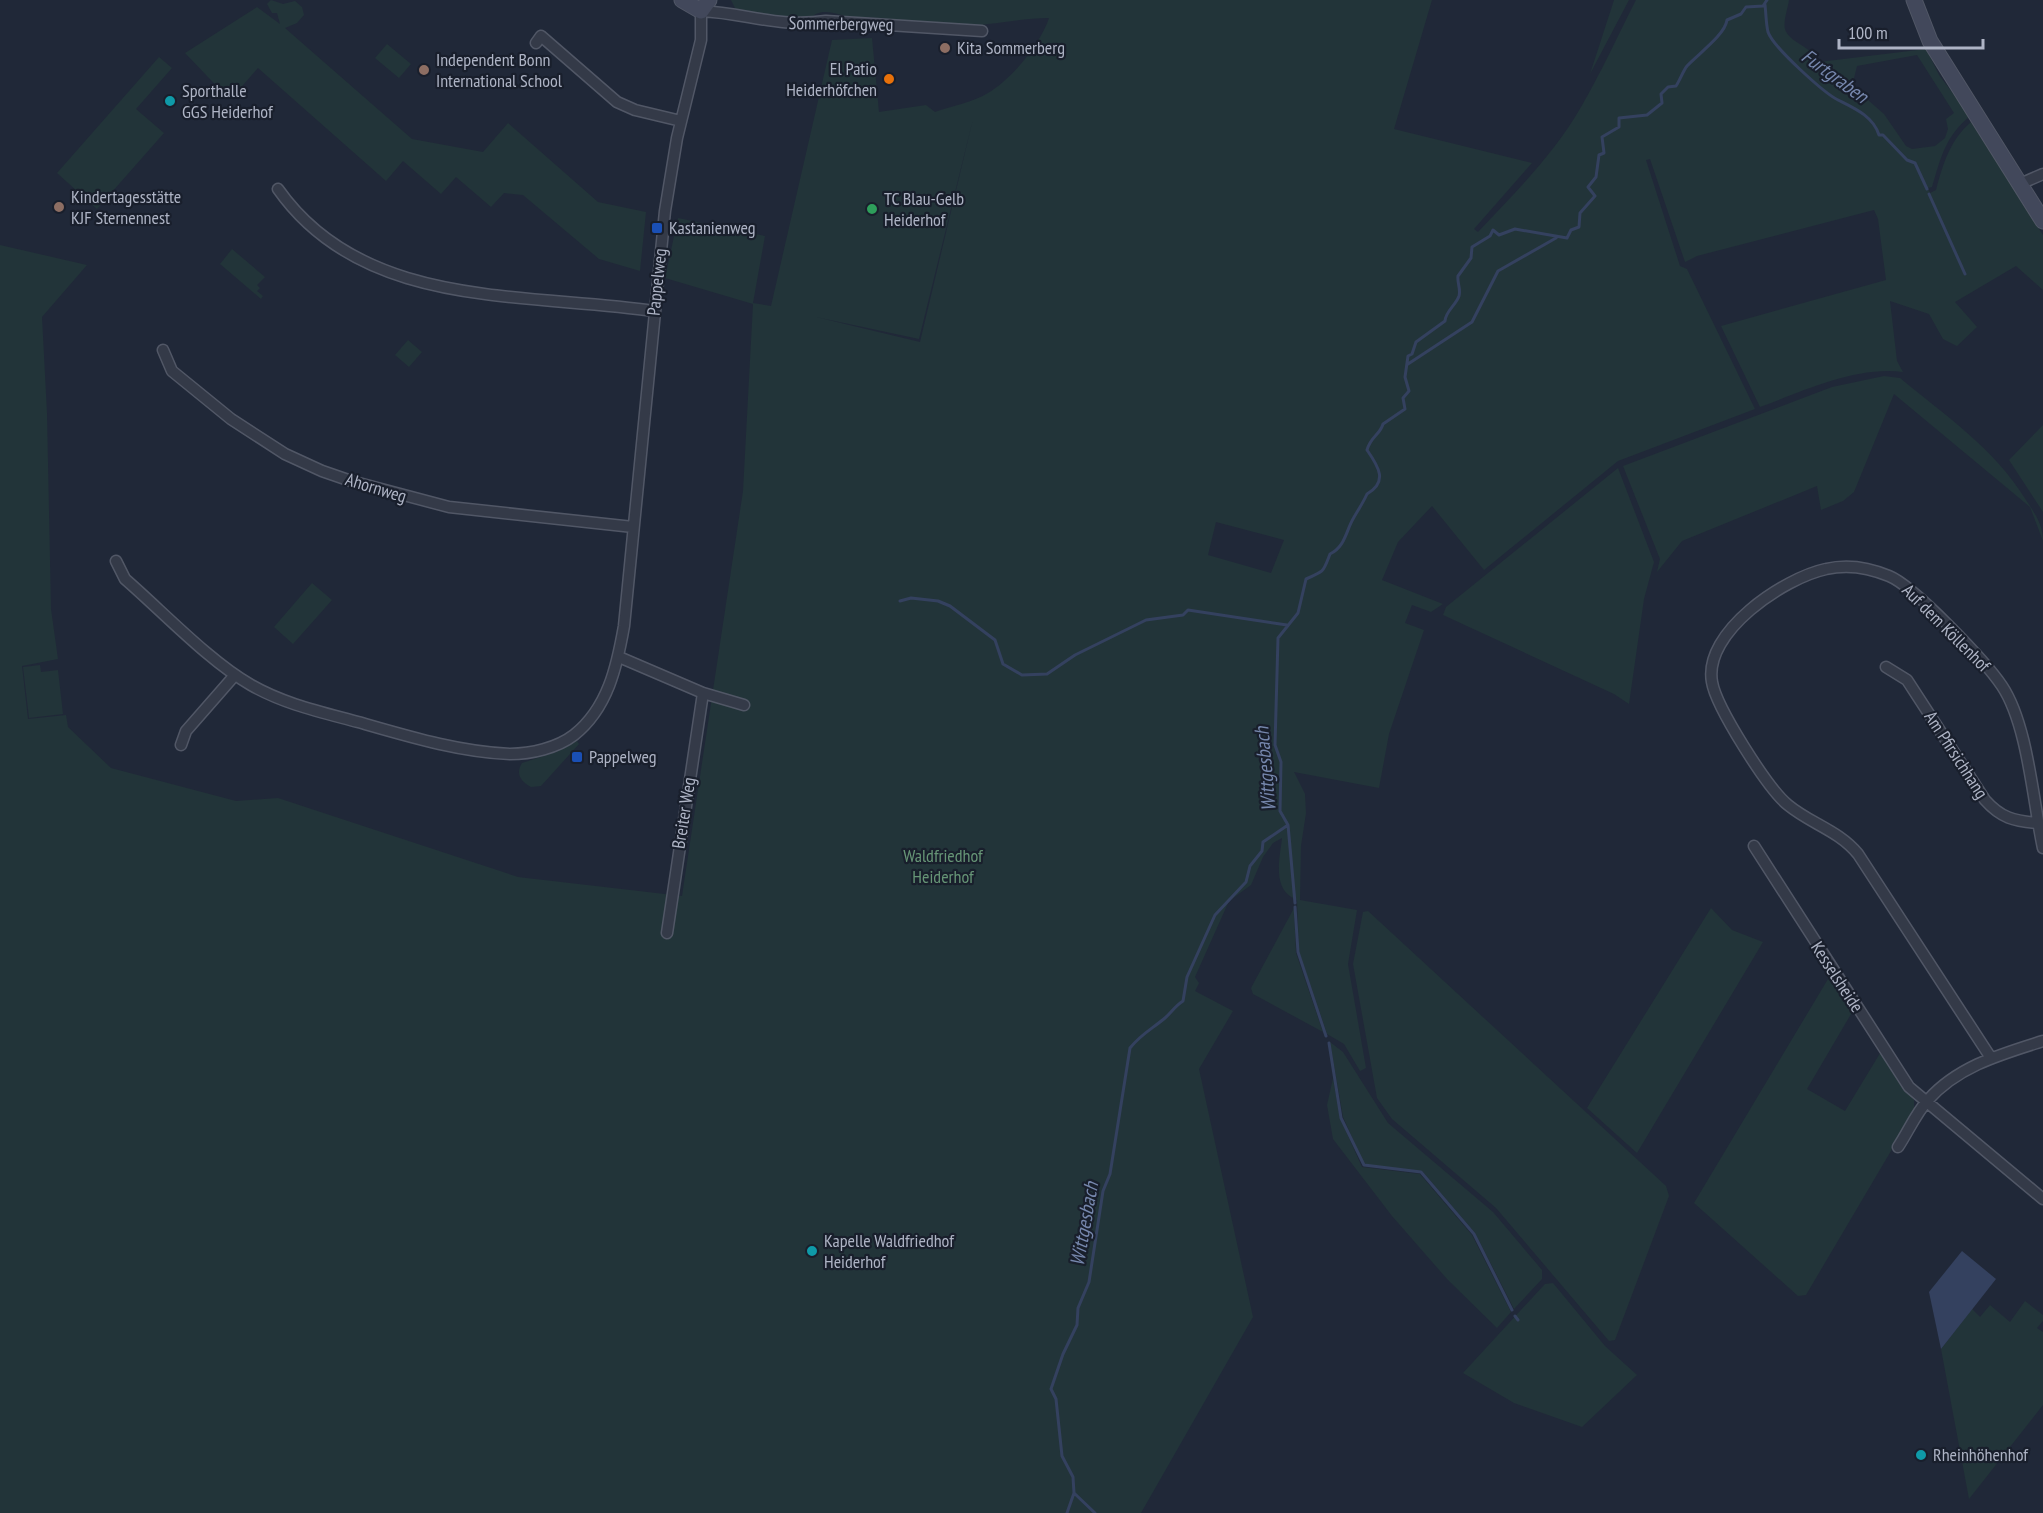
<svg xmlns="http://www.w3.org/2000/svg" width="2043" height="1513" viewBox="0 0 2043 1513" font-family="'PT Sans Narrow',sans-serif">
  <style>
    .green { fill: #223439; fill-rule: evenodd }
    .water { fill: #34415f }
    .lines { fill: none; stroke-linecap: round; stroke-linejoin: round }
    .stream { stroke: #34415f; stroke-width: 3 }
    .street-casing { stroke: #515766; stroke-width: 13 }
    .secondary-casing { stroke: #515766; stroke-width: 17 }
    .street { stroke: #343a48; stroke-width: 10 }
    .secondary { stroke: #42485b; stroke-width: 15 }
    .education-dot { fill: #8d6e63; stroke: #191f2c; stroke-width: 2 }
    .food-dot { fill: #e8710a; stroke: #191f2c; stroke-width: 2 }
    .culture-dot { fill: #0f9aa8; stroke: #191f2c; stroke-width: 2 }
    .leisure-dot { fill: #2e9e5b; stroke: #191f2c; stroke-width: 2 }
    .transit-dot { fill: #1a4fb4; stroke: #191f2c; stroke-width: 2 }
    .labels { text-anchor: middle; stroke-width: 4.5; stroke-linejoin: round; paint-order: stroke }
    .street-label { font-size: 18px; fill: #aeb4c5; stroke: #191f2c }
    .poi-label { font-size: 18px; fill: #aeb4c5; stroke: #191f2c; text-anchor: start }
    .park-label { font-size: 18px; fill: #669576; stroke: #191f2c }
    .water-label { font-size: 20px; font-style: italic; fill: #7687ad; stroke: #191f2c }
  </style>
  <rect width="100%" height="100%" fill="#202838"/>
  <!-- green -->
  <path class="green" d="M271 0 283 4 295 1 302 7 304 15 297 23 285 28 412 139 483 152 508 123 598 202 646 212 640 271 599 259 523 195 504 193 491 207 456 177 441 194 403 161 386 181 258 68 230 100 185 53 257 7 280 24 277 13H272L267 4Z
    M731 0H1432L1394 129 1532 163 1474 229 1478 232C1515 193 1554 154 1581 107 1601 73 1618 35 1636 0H1789C1788 8 1783 21 1785 29 1788 42 1813 47 1819 62L1926 49 1939 75 1970 116C1945 137 1941 157 1932 187L1928 188 1930 193 1936 190C1943 164 1950 140 1971 122L2043 235V290L2016 266 1955 302 1977 327 1957 346 1943 339 1929 314 1890 301 1897 361 1903 372C1855 366 1804 391 1760 407L1721 326 1886 280 1878 219 1874 210 1697 256 1685 262 1650 159 1646 160 1680 266 1687 269 1755 409 1618 461 1484 570 1432 506 1398 542 1382 580 1443 604 1431 612 1412 605 1405 623 1424 630 1389 734 1379 788 1294 772 1305 794 1306 813 1301 846 1300 900 1357 910 1348 964 1366 1068 1360 1071 1344 1044 1327 1034 1299 952 1297 900C1271 890 1280 858 1282 838L1273 843 1263 857 1251 885 1229 901 1195 977 1199 983 1195 991 1233 1011 1199 1069 1253 1317 1141 1513H0V245L87 265 42 317 47 413 51 609 58 659 22 666 28 719 66 715 68 727 111 768 236 801 278 798 518 877 682 896 743 491 753 304 665 278 678 218 765 236 753 303 771 306 832 40 872 38 879 112 926 105 935 112C952 106 973 102 988 93 1012 79 1041 43 1049 18 1017 18 985 27 953 26 920 24 889 17 856 17 837 17 821 3 807 22L737 12ZM1917 55 1954 113 1946 119 1948 129 1945 138 1935 146 1912 149 1906 146 1884 114 1852 86 1857 66ZM973 119 920 342 816 317 919 339ZM1216 522 1284 540 1271 573 1208 555Z
    M1614 0H1629L1590 74Z
    M387 44 411 64 399 78 375 58Z
    M159 57 172 68 136 109 164 133 97 209 57 173Z
    M232 249 265 277 257 285 260 288 257 291 263 296 261 299 220 264Z
    M408 340 422 352 409 367 395 355Z
    M1884 376 1900 378C1947 417 1994 448 2026 500 2035 514 2043 524 2043 541L2030 507 1894 394 1854 492 1843 501 1821 510 1817 486 1682 541 1657 572 1660 559 1623 466 1832 387Z
    M2043 425V512L2009 460Z
    M1618 468 1654 562 1644 599 1629 704 1614 694 1443 615 1446 607Z
    M312 583 332 600 293 644 274 627Z
    M40 665 41 672 58 670 63 714 29 718 23 667Z
    M577 741 579 744 541 786 531 787C521 782 515 774 522 763L556 752Z
    M1294 908 1296 953 1323 1032 1253 994 1251 988Z
    M1711 908 1732 930 1763 942 1637 1153 1587 1108Z
    M1368 911 1666 1186 1669 1196 1615 1340 1609 1341 1496 1208 1392 1119 1377 1098 1353 964 1363 912Z
    M1831 974 1854 1009 1807 1089 1845 1111 1882 1050 1914 1100V1112L1806 1295 1798 1296 1694 1203Z
    M1330 1042 1343 1052 1388 1123 1493 1212 1542 1270V1279L1514 1309 1475 1233 1422 1171 1368 1165 1363 1162 1343 1117Z
    M1333 1078 1340 1118 1362 1167 1420 1174 1472 1235 1511 1312 1497 1328 1447 1279 1392 1216 1333 1139 1327 1105Z
    M1553 1283 1605 1346 1637 1375 1582 1427 1514 1403 1463 1373 1545 1284Z
    M2025 1301 2043 1315V1321L2037 1328 2043 1332V1405L1969 1499 1941 1349 1972 1309 1980 1317 1990 1305 2010 1322Z"/>
  <!-- water -->
  <path class="water" d="M1962 1251 1996 1279 1941 1349 1929 1292Z"/>
  <g class="lines">
    <!-- stream -->
    <path class="stream" d="M1765 5C1766 13 1766 24 1768 32 1773 47 1824 93 1838 100 1854 108 1873 116 1879 135H1883L1907 160 1915 163 1927 189
      M1929 194 1965 274
      M1408 364 1472 322 1498 271 1556 238
      M900 601 911 598 938 601 950 606 995 640 1003 664 1022 675 1047 674 1075 655 1146 620 1183 615 1188 610 1287 625
      M1288 825 1295 903
      M1295 907 1298 952 1326 1036
      M1329 1043 1341 1118 1364 1165 1421 1172 1474 1234 1512 1310
      M1515 1316 1518 1320
      M1074 1493 1095 1513
      M1067 1513 1074 1493 1073 1477 1062 1456 1056 1399 1051 1389 1063 1354 1077 1325 1078 1308 1089 1282 1103 1191 1110 1174 1130 1048C1141 1034 1152 1029 1165 1018 1172 1012 1175 1006 1183 1001L1187 977 1215 915 1246 882 1250 866 1262 851 1263 842 1288 825 1280 811 1281 762 1275 745 1278 638 1298 613 1306 579C1325 571 1323 572 1330 554 1345 547 1346 531 1353 519 1358 510 1363 503 1367 494 1388 482 1379 467 1367 450 1371 436 1380 435 1383 424L1405 409 1403 398 1409 391 1405 377 1408 356 1412 354 1416 342 1445 321C1445 312 1456 305 1459 296 1461 289 1457 283 1458 276L1471 258 1472 247 1490 236 1493 230 1499 235 1515 229 1567 238 1571 230 1579 227 1580 213 1595 196 1588 187 1596 177 1599 155 1604 153 1602 137 1619 127V118L1647 115 1662 103 1661 94 1668 87 1676 86C1680 80 1683 71 1687 66 1698 54 1725 35 1727 20L1741 14 1746 7 1763 6 1767 0"/>
    <!-- street casing -->
    <g class="street-casing">
      <path id="street" d="M536 43 541 36 617 102 635 110 681 121
        M2020 184 2043 174
        M278 189C363 310 524 292 654 311
        M163 350 172 371 231 419 285 454 322 471 351 481 449 507 633 527
        M116 561 125 579C162 611 209 661 251 685 284 704 321 712 358 722 407 736 459 752 510 754 531 754 557 748 574 735 608 708 617 666 624 626L665 211 677 138 701 40V11C747 13 777 28 826 21L982 31
        M619 657 703 693 744 705
        M1886 667 1907 680 1985 800C2001 818 2014 821 2037 823
        M181 745 186 731 235 675
        M1754 846 1909 1087 2043 1199
        M667 933 703 693
        M1991 1058 1858 854C1838 830 1811 824 1788 805 1768 789 1716 707 1712 682 1703 632 1784 578 1826 569 1847 564 1870 568 1889 576 1914 586 1986 662 2002 686 2028 725 2033 802 2043 848
        M1898 1147C1908 1132 1916 1113 1928 1100 1958 1066 2002 1054 2043 1041"/>
    </g>
    <!-- secondary casing -->
    <g class="secondary-casing">
      <path id="secondary" d="M682 0 701 11 709 0
        M1914 0 1930 41 2043 221"/>
    </g>
    <!-- street -->
    <use href="#street" class="street"/>
    <!-- secondary -->
    <use href="#secondary" class="secondary"/>
  </g>
  <!-- markers -->
  <g class="education-dot">
    <circle cx="945" cy="48" r="6"/>
    <circle cx="424" cy="70" r="6"/>
    <circle cx="59" cy="207" r="6"/>
  </g>
  <circle class="food-dot" cx="889" cy="79" r="6"/>
  <g class="culture-dot">
    <circle cx="170" cy="101" r="6"/>
    <circle cx="812" cy="1251" r="6"/>
    <circle cx="1921" cy="1455" r="6"/>
  </g>
  <circle class="leisure-dot" cx="872" cy="209" r="6"/>
  <g class="transit-dot">
    <rect x="651" y="222" width="12" height="12" rx="3"/>
    <rect x="571" y="751" width="12" height="12" rx="3"/>
  </g>
  <g class="labels">
    <!-- street labels -->
    <g class="street-label">
      <text transform="translate(841 24) rotate(1)" y="6">Sommerbergweg</text>
      <text transform="translate(657 282) rotate(-84)" y="6">Pappelweg</text>
      <text transform="translate(376 488) rotate(17)" y="6">Ahornweg</text>
      <text transform="translate(1946 628) rotate(45)" y="6">Auf dem Köllenhof</text>
      <text transform="translate(1956 755) rotate(57)" y="6">Am Pfirsichhang</text>
      <text transform="translate(684 813) rotate(-81)" y="6">Breiter Weg</text>
      <text transform="translate(1837 977) rotate(57)" y="6">Kesselsheide</text>
    </g>
    <!-- poi labels -->
    <g class="poi-label">
      <text x="957" y="54">Kita Sommerberg</text>
      <text x="436" y="66">Independent Bonn<tspan x="436" dy="21">International School</tspan></text>
      <text x="877" y="75" text-anchor="end">El Patio<tspan x="877" dy="21">Heiderhöfchen</tspan></text>
      <text x="182" y="97">Sporthalle<tspan x="182" dy="21">GGS Heiderhof</tspan></text>
      <text x="71" y="203">Kindertagesstätte<tspan x="71" dy="21">KJF Sternennest</tspan></text>
      <text x="884" y="205">TC Blau-Gelb<tspan x="884" dy="21">Heiderhof</tspan></text>
      <text x="669" y="234">Kastanienweg</text>
      <text x="589" y="763">Pappelweg</text>
      <text x="824" y="1247">Kapelle Waldfriedhof<tspan x="824" dy="21">Heiderhof</tspan></text>
      <text x="1933" y="1461">Rheinhöhenhof</text>
    </g>
    <!-- park labels -->
    <g class="park-label">
      <text x="943" y="862">Waldfriedhof<tspan x="943" dy="21">Heiderhof</tspan></text>
    </g>
    <!-- water labels -->
    <g class="water-label">
      <text transform="translate(1835 76) rotate(36)" y="7">Furtgraben</text>
      <text transform="translate(1265 769) rotate(-95)" y="7">Wittgesbach</text>
      <text transform="translate(1084 1224) rotate(-80)" y="7">Wittgesbach</text>
    </g>
  </g>
  <!-- scale -->
  <path d="M1839 39v9h144v-9" fill="none" stroke="#aeb4c5" stroke-width="3"/>
  <text x="1848" y="39" font-size="18" fill="#aeb4c5" stroke="#191f2c" stroke-width="4.5" paint-order="stroke">100 m</text>
</svg>
